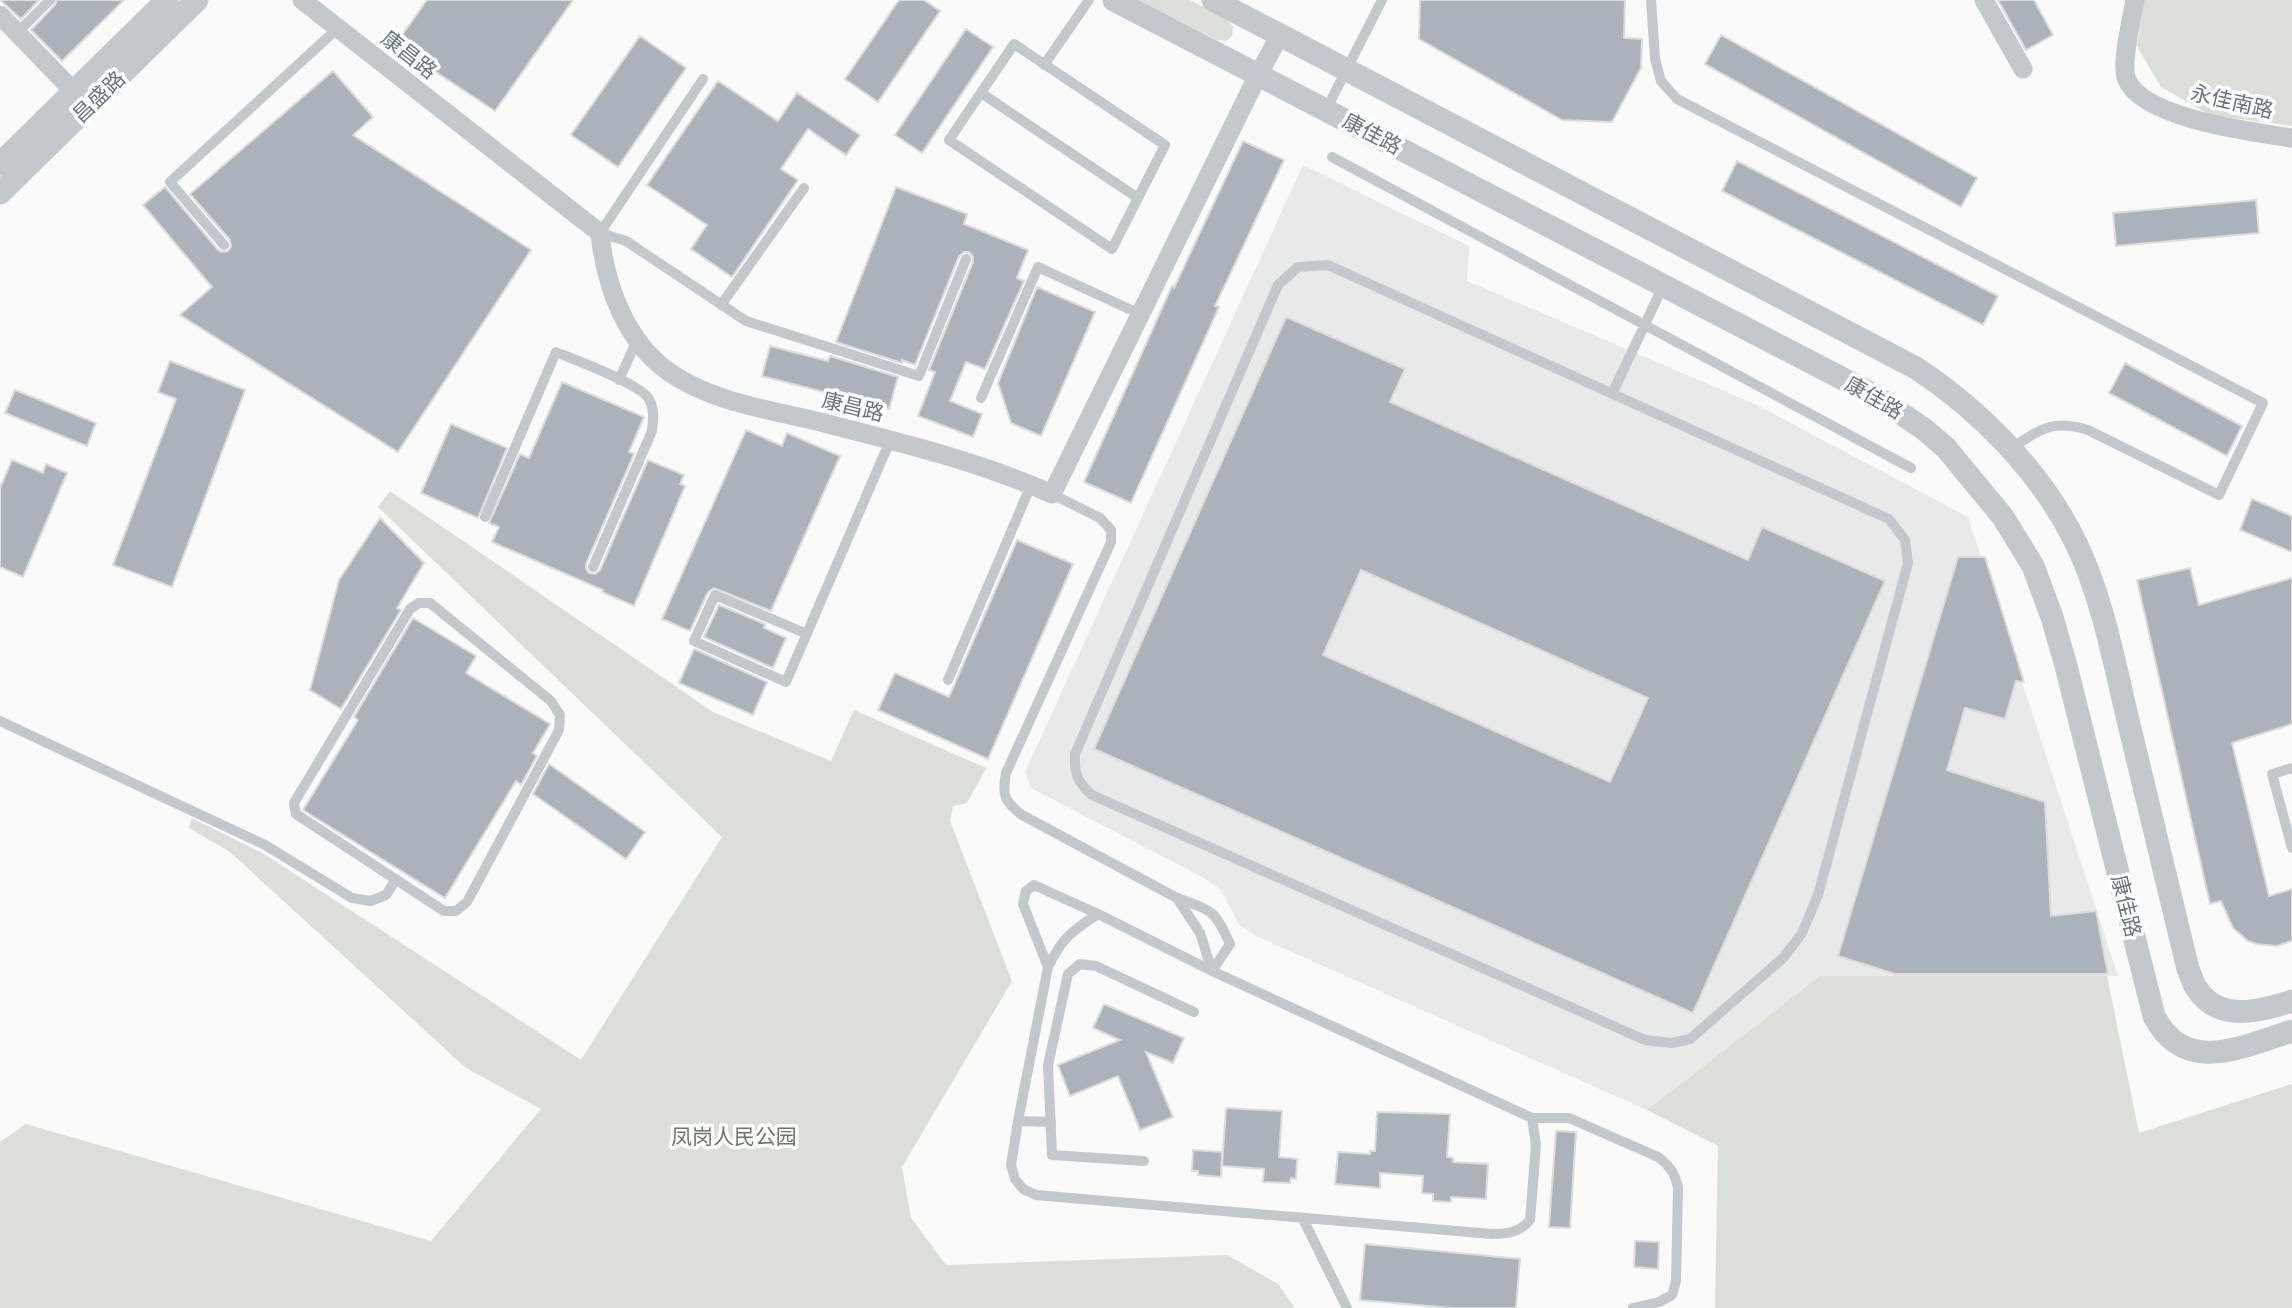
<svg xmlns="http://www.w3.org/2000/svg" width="2292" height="1308" viewBox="0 0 2292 1308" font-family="Mulish,'Noto Sans SC',sans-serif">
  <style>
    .built { fill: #e8e9e9 }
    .green { fill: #dadfd7 }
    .building { fill: #aab3b9; stroke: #dcdcda; stroke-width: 2; fill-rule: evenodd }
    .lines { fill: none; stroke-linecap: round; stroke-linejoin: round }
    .service { stroke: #c3c8cc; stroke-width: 10 }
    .minor { stroke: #c3c8cc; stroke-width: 19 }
    .tertiary { stroke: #c3c8cc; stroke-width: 23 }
    .labels { text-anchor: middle; stroke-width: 7; stroke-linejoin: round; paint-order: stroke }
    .street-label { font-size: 21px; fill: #657683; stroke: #fff }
    .park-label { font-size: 21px; fill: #687a64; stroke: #fff }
  </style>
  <rect width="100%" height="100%" fill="#fafaf8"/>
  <!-- built -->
  <path class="built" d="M1303 165 1469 246 1467 281 1757 405 1968 517 2118 976H1820L1647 1110 1256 936 1239 925 1221 890 1204 878 1031 788 1025 772Z"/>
  <!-- green -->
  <path class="green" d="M1139 0H1190L1227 19 1233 27 1232 36 1226 41 1217 40Z
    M2144 0H2292V126L2210 115 2161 87 2137 46Z
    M390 491 713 712 831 761 854 710 986 768 967 803 953 806 950 821 1012 981 902 1167 911 1218 946 1265 1227 1255 1278 1284 1295 1308H0V1142L26 1124 431 1241 541 1109 466 1068 230 852 189 828 192 818 264 854 581 1060 722 837 378 507Z
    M1820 976H2107L2139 1133 2292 1084V1308H1715L1718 1146 1647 1110Z"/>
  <!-- building -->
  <path class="building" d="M0 0H39L21 19Z
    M57 0H124L62 61 31 30 55 5Z
    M427 0H573L495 111 395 45Z
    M899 0H924L940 11 878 102 845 79Z
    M1420 0H1625L1624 38 1642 39 1641 68 1612 122 1562 120 1419 39Z
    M1998 0H2034L2053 35 2026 50Z
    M966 29 993 47 922 153 895 135Z
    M1721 35 1977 178 1961 207 1705 64Z
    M640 36 686 68 618 167 571 135Z
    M333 71 373 117 353 135 531 250 398 452 180 315 212 287 143 205 165 187 218 250 222 252 228 251 231 247 230 240 190 194Z
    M718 81 778 121 797 93 860 135 846 155 808 129 781 169 798 180 732 277 691 249 707 225 647 185Z
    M1243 141 1284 160 1215 306 1219 307 1131 503 1084 482 1172 286 1174 288Z
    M1737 161 1998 296 1983 325 1722 191Z
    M896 187 967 214 964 224 1028 250 1017 278 1024 281 985 369 966 362 950 401 982 414 973 437 918 416 935 372 929 370 973 262V257L969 252H964L959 256 915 365 902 360V363L836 342Z
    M2256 200 2259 233 2116 246 2113 213Z
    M1037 287 1095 312 1041 436 1011 423 998 383Z
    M1286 317 1405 369 1390 402 1748 560 1762 527 1885 581 1693 1013 1094 749ZM1361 570 1648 698 1610 782 1323 655Z
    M770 346 828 361 830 356 898 377 889 409 762 376Z
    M170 361 245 390 172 587 113 565 176 399 158 392Z
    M2125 363 2242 426 2227 456 2109 393Z
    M562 382 644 417 629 452 634 454 586 564V569L589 573 595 574 600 570 648 460 684 475 680 484 685 486 634 606 602 592 603 590 492 542 499 527 489 523 520 454 529 458Z
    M15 390 96 423 87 446 5 413Z
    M451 424 507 448 478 518 421 493Z
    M746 430 782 446 787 433 840 456 771 611 714 588 708 592 690 631 662 619Z
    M12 460 43 473 46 464 67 473 23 577 0 567V488Z
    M2252 499 2292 516V552L2240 530Z
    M380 518 424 563 397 608 401 610 341 709 310 690 339 580Z
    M1017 540 1073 564 988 759 878 710 895 673 949 697Z
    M1958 557H1985L2024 682 2016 681 2005 719 1965 708 1947 770 2045 802 2051 916 2096 911 2108 974H1895L1838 956Z
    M2190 568 2199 605 2292 578V724L2232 743 2269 896 2292 889V941L2276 946 2257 944 2248 941 2233 928 2221 901 2210 904 2137 580Z
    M719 605 765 624 764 628 786 638 773 668 704 637Z
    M413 618 476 656 466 673 550 724 533 753 537 756 521 785 516 781 445 898 303 810 358 720 354 717Z
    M694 649 767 682 753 715 679 683Z
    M549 764 645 832 626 859 533 794Z
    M1104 1004 1184 1038 1173 1063 1146 1052 1173 1117 1140 1130 1118 1076 1070 1096 1058 1065 1120 1040 1093 1028Z
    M1226 1108 1282 1111 1279 1157 1297 1159 1296 1179 1291 1178 1290 1183 1263 1182 1264 1169 1222 1166Z
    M1377 1112 1450 1114 1447 1157 1453 1158V1162L1488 1164 1486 1199 1451 1197V1202L1433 1201V1194L1422 1193 1423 1176 1380 1173V1188L1335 1184 1338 1152 1370 1154V1151H1375Z
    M1556 1131 1576 1132 1570 1228 1549 1227Z
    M1193 1150 1222 1152 1221 1177 1198 1175V1171H1192Z
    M1635 1241 1659 1242 1658 1269 1634 1267Z
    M1365 1244 1520 1259 1516 1308H1452L1360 1300Z"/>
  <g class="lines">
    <!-- service -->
    <path class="service" d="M1651 0 1655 59 1661 81 1677 99 2263 403 2219 495 2088 430C2051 419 2041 429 2010 449
      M17 33 50 0
      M1014 44 1165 145 1112 249 949 140Z
      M1044 65 1089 0
      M703 79 600 233 626 241 746 321 919 376 966 259
      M981 93 1138 198
      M1326 110 1382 0
      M1332 157 1911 468
      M224 245 170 182 338 28
      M1328 265 1889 519 1905 540 1908 563 1818 895 1802 933 1783 958 1690 1039 1672 1043 1645 1040 1092 795C1077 782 1074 773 1075 754L1278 285 1298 267Z
      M721 305 804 188
      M619 380 637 340
      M1612 394 1663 286
      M981 398 1038 267 1140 314
      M1052 494 1100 518 1111 530V542L1006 773C1002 796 1004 801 1022 815L1177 898
      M485 517 556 352C575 360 641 384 649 399 655 410 653 420 652 431L593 567
      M419 603H430L551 701 560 715 559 730 467 902 456 911H444L296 814 294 803 410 609Z
      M807 634 715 595 694 641 786 682 883 457 891 440
      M948 680 1031 485
      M0 721 265 845 352 898 371 901 386 895 396 879
      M2292 768 2272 774 2292 848
      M1177 898C1213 911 1214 909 1230 944L1212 971 1200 933Z
      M1048 967 1023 904 1026 891 1034 885 1098 914 1212 971 1532 1118 1536 1145 1530 1220C1520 1232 1508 1234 1492 1234L1036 1195 1023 1189 1015 1179 1011 1165 1018 1121 1048 967C1062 938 1072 931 1098 914
      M1532 1118H1569L1658 1157C1670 1166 1675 1173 1678 1188L1676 1281 1672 1295 1659 1302 1633 1308
      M1018 1121 1051 1122
      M1144 1161 1052 1155 1048 1065 1068 974 1080 964 1096 966 1194 1012
      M1303 1219 1347 1308"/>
    <!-- minor -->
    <path class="minor" d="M302 0 600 233C605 284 625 341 669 372 713 403 773 410 824 423 902 443 978 461 1052 494L1258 75 1280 35
      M1984 0 2023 69
      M2135 0C2132 19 2120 64 2127 80 2144 119 2254 132 2292 138
      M0 15 83 101"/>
    <!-- tertiary -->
    <path class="tertiary" d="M1114 0 1872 394 1924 429 1946 448 2003 517 2033 566 2052 617 2065 662 2154 1016C2185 1076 2242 1047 2292 1031
      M1213 0 1916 368C1980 410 2042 473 2076 543 2102 597 2113 657 2127 716 2147 800 2168 885 2188 969 2191 975 2193 984 2197 989 2219 1023 2261 1011 2292 1001
      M0 164 167 0
      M0 193 197 0"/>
  </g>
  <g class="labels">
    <!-- street labels -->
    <g class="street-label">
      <text transform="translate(409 55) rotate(38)" y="7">康昌路</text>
      <text transform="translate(99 97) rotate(-44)" y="7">昌盛路</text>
      <text transform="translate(2232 102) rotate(13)" y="7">永佳南路</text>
      <text transform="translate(1372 134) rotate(28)" y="7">康佳路</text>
      <text transform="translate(1874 398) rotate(30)" y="7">康佳路</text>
      <text transform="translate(853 407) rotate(14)" y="7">康昌路</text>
      <text transform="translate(2126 906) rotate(76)" y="7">康佳路</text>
    </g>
    <!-- park labels -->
    <g class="park-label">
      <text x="734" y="1144">凤岗人民公园</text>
    </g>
  </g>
</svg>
